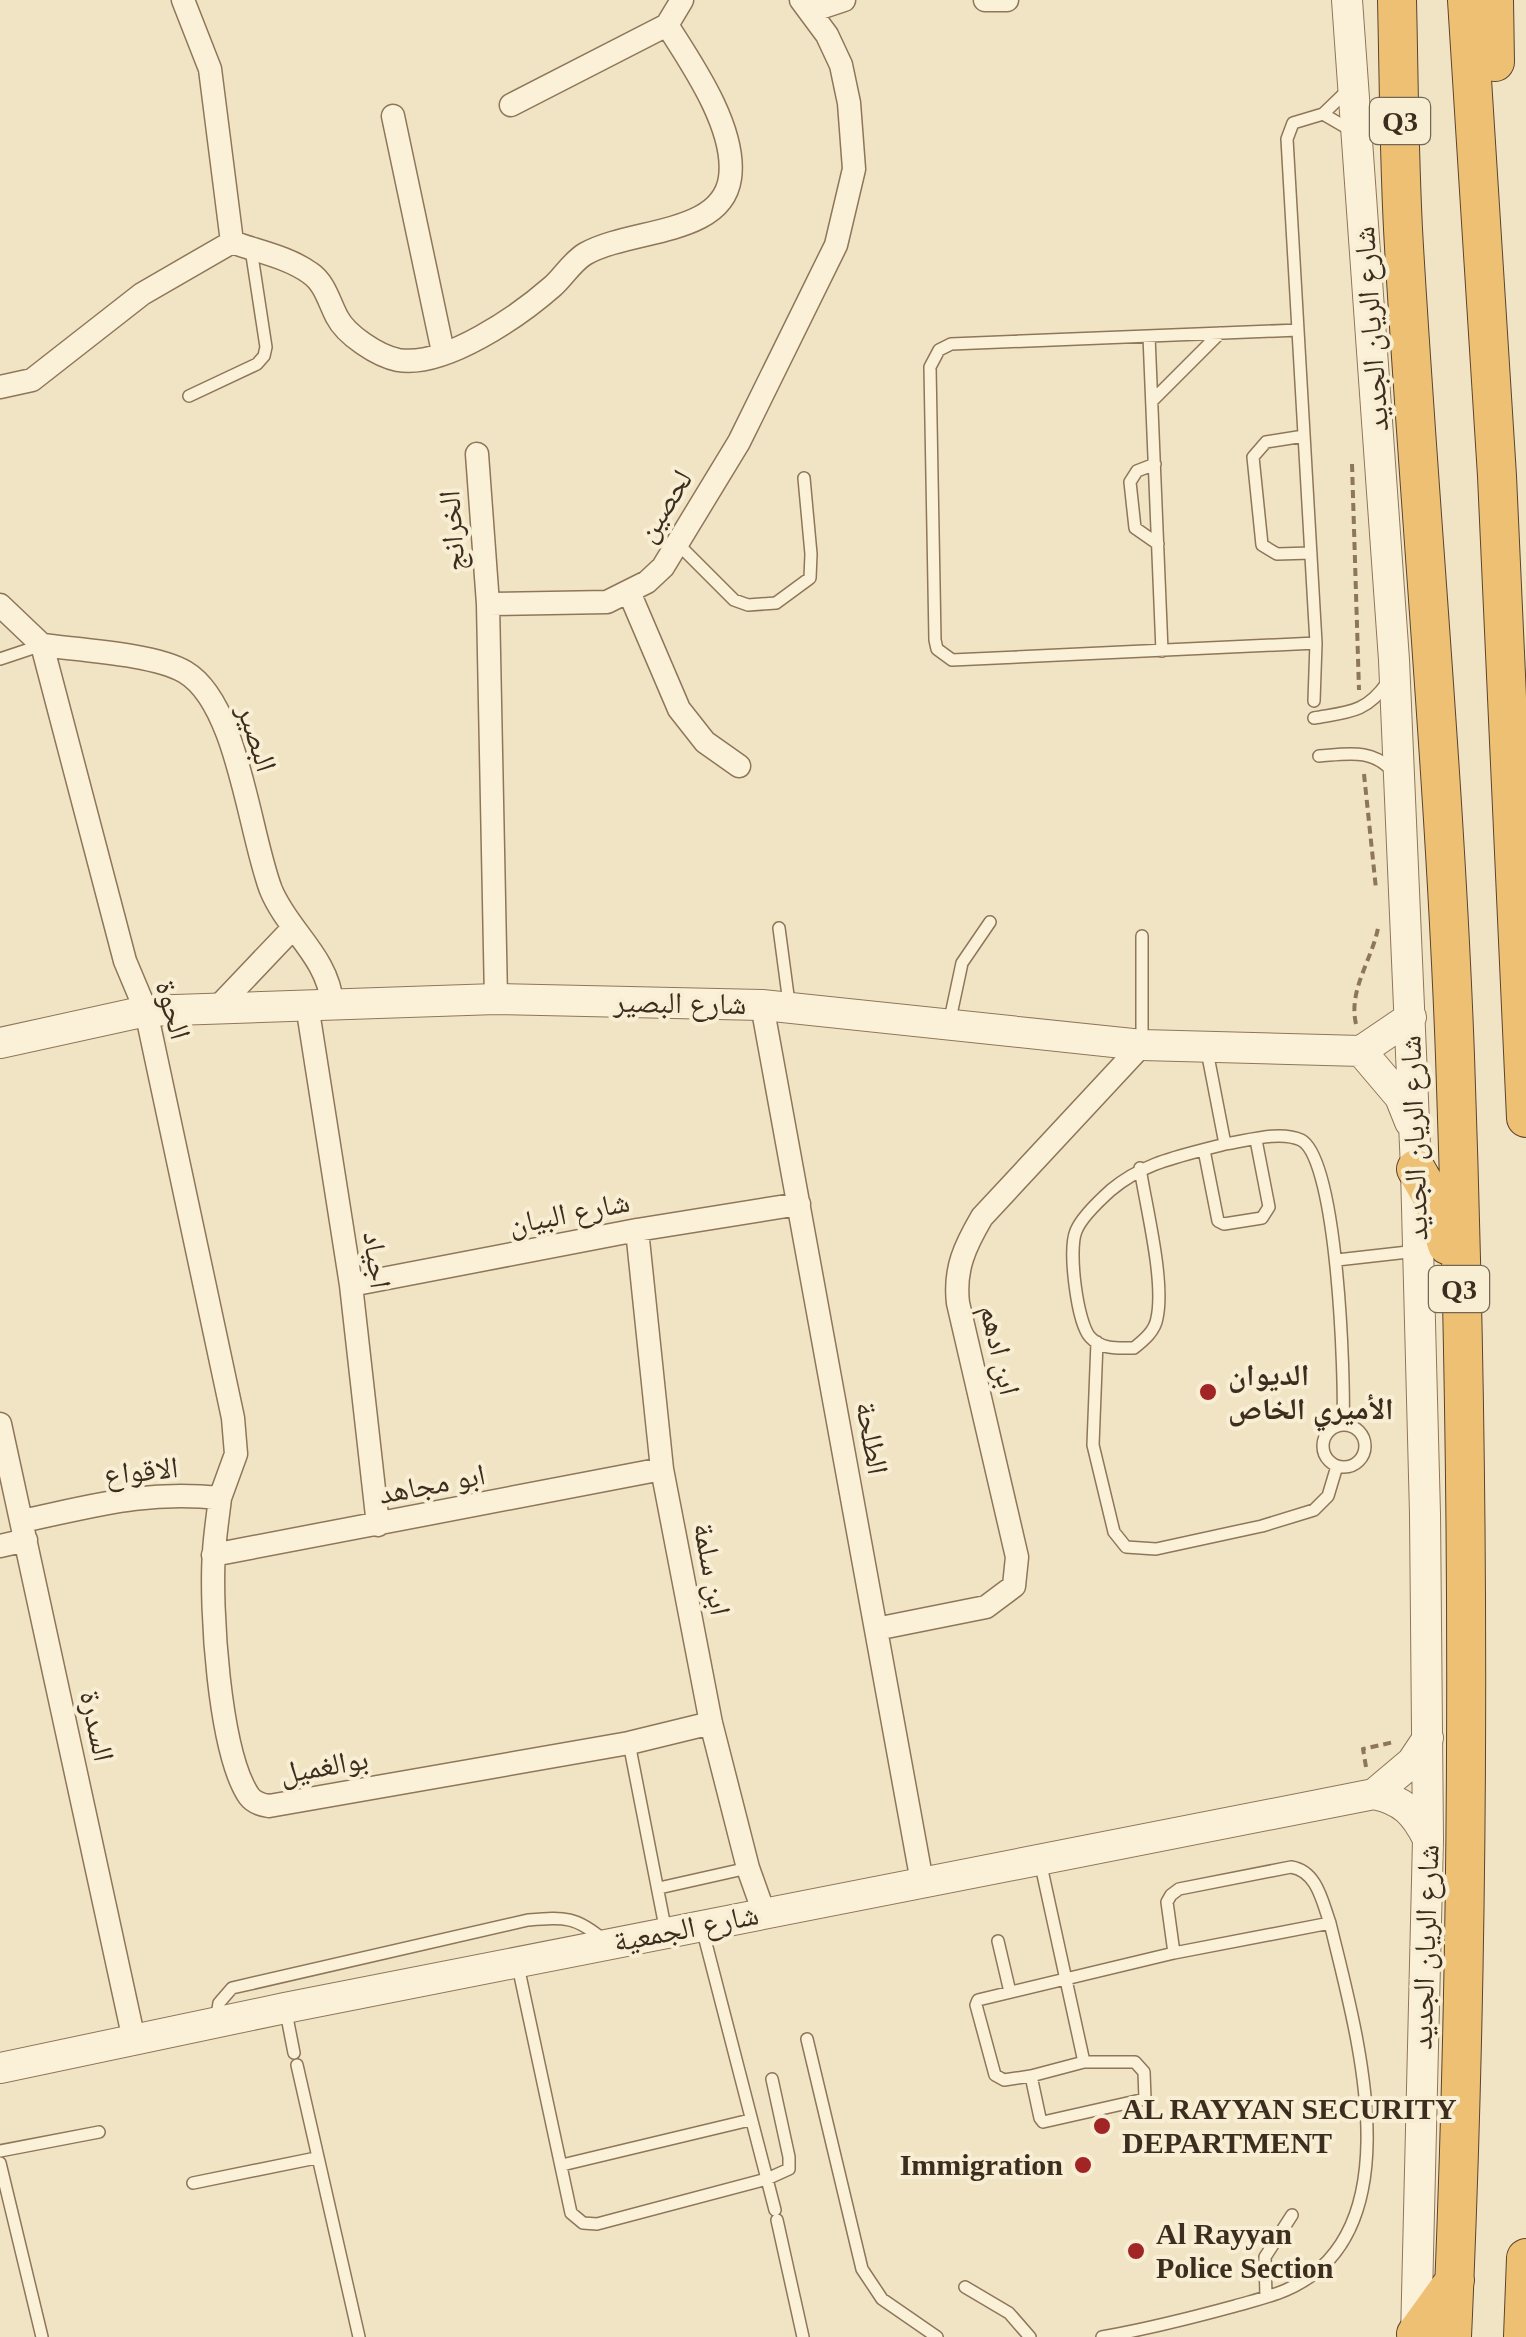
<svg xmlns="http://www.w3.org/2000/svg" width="1526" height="2337" viewBox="0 0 1526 2337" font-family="'Times New Roman','Noto Naskh Arabic',serif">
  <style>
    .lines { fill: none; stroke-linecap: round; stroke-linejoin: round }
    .service-casing { stroke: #8e7659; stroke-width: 14 }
    .minor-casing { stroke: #8e7659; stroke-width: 25 }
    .tertiary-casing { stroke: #8e7659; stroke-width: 32 }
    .trunk-casing { stroke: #5b432d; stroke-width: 40 }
    .path { stroke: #8e7659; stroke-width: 4; stroke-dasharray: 8 5; stroke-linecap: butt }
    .service { stroke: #fbf1d8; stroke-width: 11 }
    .minor { stroke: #fbf1d8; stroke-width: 22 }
    .tertiary { stroke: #fbf1d8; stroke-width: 30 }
    .trunk { stroke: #eec074; stroke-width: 38 }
    .poi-dot { fill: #a12524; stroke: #f8eed4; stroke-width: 4 }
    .labels { text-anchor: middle; stroke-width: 8; stroke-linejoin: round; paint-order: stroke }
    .shield { fill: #f8eed4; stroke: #756755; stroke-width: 2.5 }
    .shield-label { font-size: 28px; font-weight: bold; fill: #3d2d1e }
    .street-label { font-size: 30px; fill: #3d2d1e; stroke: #f8eed4 }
    .poi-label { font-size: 30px; font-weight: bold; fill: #3d2d1e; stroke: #f8eed4; text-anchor: start }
  </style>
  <rect width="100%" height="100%" fill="#f1e4c4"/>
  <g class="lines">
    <!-- service casing -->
    <g class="service-casing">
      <path id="service" d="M1323 114 1354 132
        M1298 330 951 344 939 350 930 367 935 640 937 649 952 660 1316 643
        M1149 336 1162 651
        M189 396 257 364 264 356 266 347 251 249
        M1152 401 1220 333
        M1304 436 1266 442 1253 457 1262 545 1277 554 1311 553
        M1155 464 1137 471 1130 482 1135 528 1158 544
        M677 543 734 600 748 605 776 603 810 578 811 554 804 478
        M0 659 42 645
        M1314 701 1316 643 1287 139 1293 123 1323 114 1351 87
        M1314 718C1348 712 1366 713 1387 683
        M1319 756C1347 754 1373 748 1393 772
        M779 928 789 1003
        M1142 936V1041
        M949 1024 962 963 990 922
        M1225 1144C1246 1141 1280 1130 1301 1140 1338 1159 1345 1380 1343 1424
        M1204 1150 1218 1221 1224 1224 1262 1218 1269 1207 1256 1140
        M1140 1168C1146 1207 1165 1281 1157 1318 1155 1331 1144 1340 1134 1348 1118 1348 1102 1350 1090 1337 1077 1322 1068 1250 1076 1231 1081 1218 1101 1199 1111 1190 1146 1161 1182 1156 1225 1144L1207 1051
        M1337 1260 1417 1251
        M1097 1342 1093 1445 1114 1532 1126 1547 1156 1549 1262 1526 1314 1510 1328 1496 1337 1466
        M1323 1446a21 21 0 1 1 42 0a21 21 0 1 1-42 0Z
        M629 1743 666 1932
        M1040 1861 1084 2062
        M659 1888 748 1868
        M998 1941 1010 1992
        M1174 1953 1167 1902 1171 1895 1179 1889 1291 1867C1317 1871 1322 1901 1330 1923
        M518 1966 571 2213 583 2223 597 2224 767 2179 702 1928
        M286 2012 294 2053
        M216 2021 219 2003 232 1988 528 1920C565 1917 576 1916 605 1941
        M807 2039 862 2269 882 2299 937 2337
        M1084 2062H1135L1144 2072 1145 2099 1043 2122 1040 2118 1031 2076Z
        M297 2065 359 2337
        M1031 2076 1004 2080 995 2075 976 2005 978 2000 1174 1953 1330 1923C1355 2028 1418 2233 1286 2290 1270 2297 1252 2301 1235 2306 1191 2318 1147 2329 1102 2337
        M772 2079 789 2157V2169L767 2179 775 2210
        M0 2151 99 2132
        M0 2163 42 2337
        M562 2165 750 2120
        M193 2183 316 2158
        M777 2220 803 2337
        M965 2287 1009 2313 1030 2337
        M1266 2297 1265 2257 1292 2215"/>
    </g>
    <!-- minor casing -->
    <g class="minor-casing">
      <path id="minor" d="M183 0 210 69 232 242C256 251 288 257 310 273 325 283 329 302 337 317 346 335 378 356 398 360 445 368 520 315 553 286 564 276 572 262 585 254 631 228 722 236 730 178 737 129 692 64 667 25
        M985 0H1007
        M811 11 844 0
        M511 105 667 25 682 0
        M393 116 443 352
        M0 387 32 380 142 294 232 242
        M477 454 488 604
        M629 592 679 709 705 742 739 766
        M0 605 42 645 125 961 146 1011 233 1418 236 1454 220 1498C145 1490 94 1506 22 1521
        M42 645C79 650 155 654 185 672 238 703 249 833 271 890 288 931 328 957 332 1003
        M496 999 488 604 607 602 647 582 663 567 739 442 836 245 854 169 849 103 841 65 827 35 801 0
        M307 1005 351 1285 378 1525
        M762 1005 922 1882
        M216 1009 293 928
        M637 1230 662 1469 711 1723 748 1868 764 1913
        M351 1285 637 1230 799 1204
        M0 1424 134 2040
        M220 1498C218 1516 215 1534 214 1552 210 1607 219 1752 249 1796 254 1803 262 1805 269 1806L629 1743 711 1723
        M0 1546 26 1540
        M213 1555 662 1469
        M876 1629 986 1607 1014 1586 1017 1557 958 1303C954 1269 965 1246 982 1217L1142 1045"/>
    </g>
    <!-- tertiary casing -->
    <g class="tertiary-casing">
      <path id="tertiary" d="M1347 0 1394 660 1416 1169 1425 1514 1428 1839 1416 2337
        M0 1043 146 1011 496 999 762 1005 1142 1045 1361 1051 1411 1017
        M1361 1051 1400 1097 1410 1122
        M1374 1794 1412 1762 1428 1738
        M0 2068 285 2008 1374 1794C1403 1800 1415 1813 1428 1839"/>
    </g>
    <!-- trunk casing -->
    <g class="trunk-casing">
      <path id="trunk" d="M1397 0C1399 82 1399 165 1404 247 1420 517 1445 786 1455 1056 1470 1483 1471 1910 1452 2337
        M1467 0 1497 476 1526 1118
        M1494 0 1495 62
        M1416 1169 1433 1199 1447 1245
        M1416 2334 1455 2280
        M1523 2337 1526 2258"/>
    </g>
    <!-- path -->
    <path class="path" d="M1352 464 1359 690
      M1364 774 1376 889
      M1356 1024C1348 990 1372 960 1378 928
      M1366 1767 1363 1749 1394 1742"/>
    <!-- service -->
    <use href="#service" class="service"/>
    <!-- minor -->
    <use href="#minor" class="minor"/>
    <!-- tertiary -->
    <use href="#tertiary" class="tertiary"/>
    <!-- trunk -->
    <use href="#trunk" class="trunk"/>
  </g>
  <!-- markers -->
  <g class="poi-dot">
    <circle cx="1208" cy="1392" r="10"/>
    <circle cx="1102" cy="2126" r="10"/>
    <circle cx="1083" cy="2165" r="10"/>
    <circle cx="1136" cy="2251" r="10"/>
  </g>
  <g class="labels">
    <!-- shield labels -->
    <g class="shield">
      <rect x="1370" y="98" width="60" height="46" rx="8"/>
      <rect x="1429" y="1266" width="60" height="46" rx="8"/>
    </g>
    <g class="shield-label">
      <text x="1400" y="131">Q3</text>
      <text x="1459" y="1299">Q3</text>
    </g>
    <!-- street labels -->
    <g class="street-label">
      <text transform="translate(1371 329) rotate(-94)" y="10">شارع الريان الجديد</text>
      <text transform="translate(664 506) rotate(-58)" y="10">لحصين</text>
      <text transform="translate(452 531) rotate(-94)" y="10">الخرانج</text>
      <text transform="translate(257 738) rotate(72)" y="10">البصير</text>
      <text transform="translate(680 1003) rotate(1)" y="10">شارع البصير</text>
      <text transform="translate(173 1010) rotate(74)" y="10">الحوة</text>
      <text transform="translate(1414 1138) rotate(-92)" y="10">شارع الريان الجديد</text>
      <text transform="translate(569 1213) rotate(-11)" y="10">شارع البيان</text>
      <text transform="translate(377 1260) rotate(82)" y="10">اجياد</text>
      <text transform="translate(1000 1350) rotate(77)" y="10">ابن ادهم</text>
      <text transform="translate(872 1438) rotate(80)" y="10">الطلحة</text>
      <text transform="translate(141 1471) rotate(-6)" y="10">الاقواع</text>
      <text transform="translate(432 1484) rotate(-11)" y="10">ابو مجاهد</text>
      <text transform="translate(712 1569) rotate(79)" y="10">ابن سلمة</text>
      <text transform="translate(97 1726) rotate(78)" y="10">السدرة</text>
      <text transform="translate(324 1766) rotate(-10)" y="10">بوالغميل</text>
      <text transform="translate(686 1928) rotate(-11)" y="10">شارع الجمعية</text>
      <text transform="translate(1425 1947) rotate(-88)" y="10">شارع الريان الجديد</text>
    </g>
    <!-- poi labels -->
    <g class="poi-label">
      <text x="1228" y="1385">الديوان<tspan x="1228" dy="34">الأميري الخاص</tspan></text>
      <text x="1122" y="2119">AL RAYYAN SECURITY<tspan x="1122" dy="34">DEPARTMENT</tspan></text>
      <text x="1063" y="2175" text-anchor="end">Immigration</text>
      <text x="1156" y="2244">Al Rayyan<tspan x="1156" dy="34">Police Section</tspan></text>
    </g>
  </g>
</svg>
